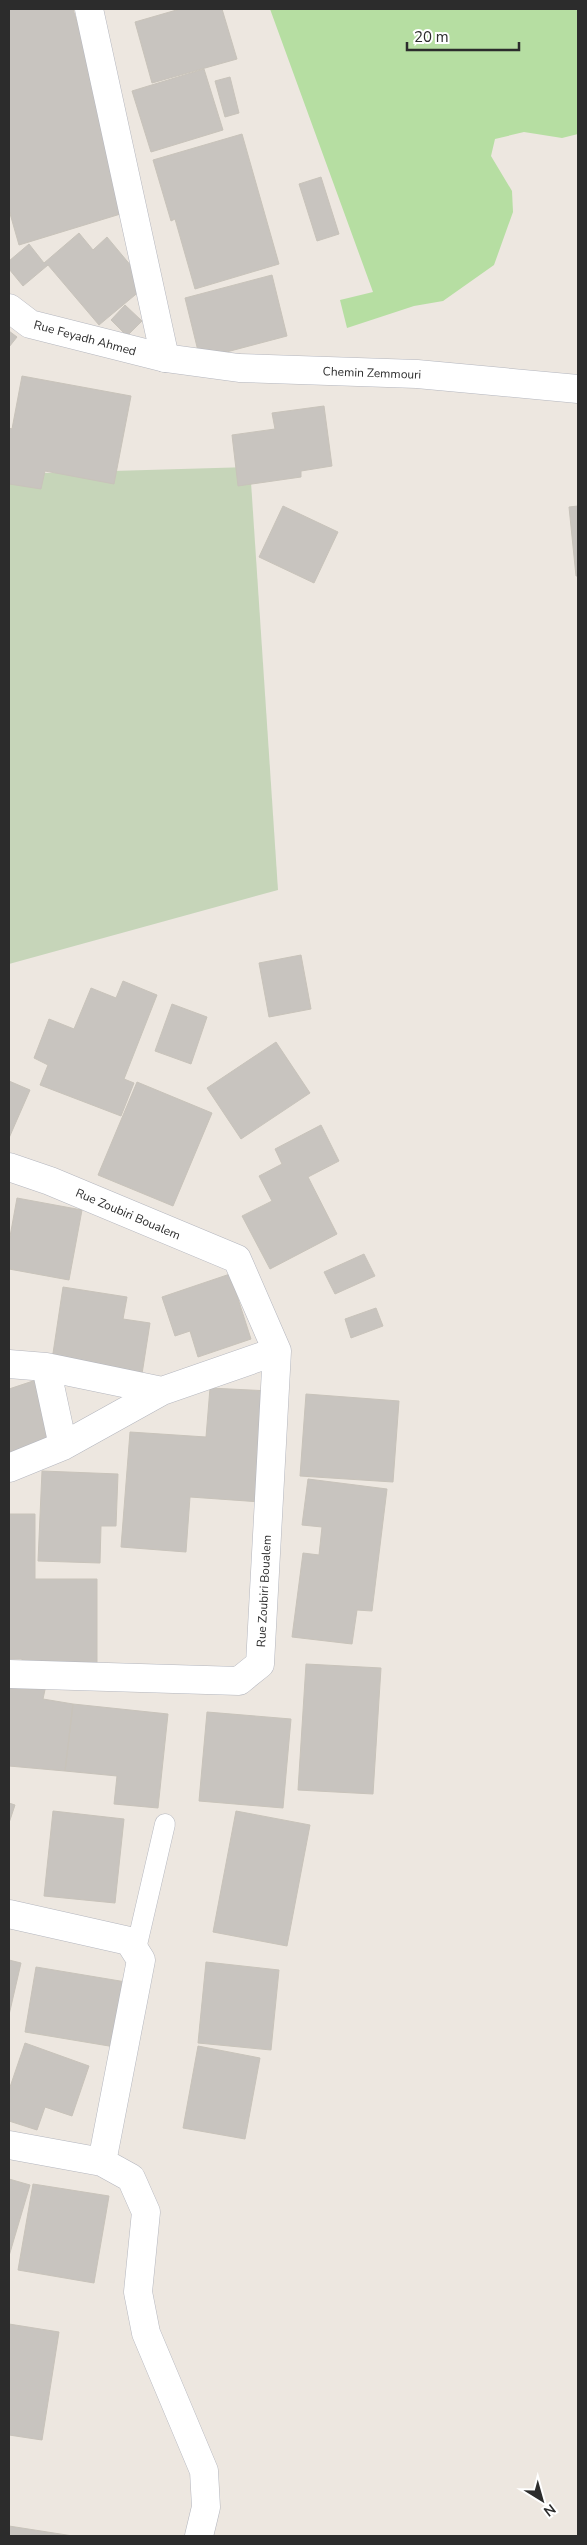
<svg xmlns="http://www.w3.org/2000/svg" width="587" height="2545" viewBox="0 0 587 2545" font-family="'Nunito Sans',sans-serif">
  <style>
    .green { fill: #b6dea2 }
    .cemetery { fill: #c6d5b9 }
    .building { fill: #c8c4bf; stroke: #c8c3ba }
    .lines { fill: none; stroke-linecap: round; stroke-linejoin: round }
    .lane-casing { stroke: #b4b6be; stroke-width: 21 }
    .street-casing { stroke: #b4b6be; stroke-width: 29 }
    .secondary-casing { stroke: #b4b6be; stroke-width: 29 }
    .lane { stroke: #fff; stroke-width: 20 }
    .street { stroke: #fff; stroke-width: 28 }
    .secondary { stroke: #fff; stroke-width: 28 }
    .labels { text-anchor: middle; stroke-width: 4; stroke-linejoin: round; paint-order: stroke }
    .street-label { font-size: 12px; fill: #2c2c2c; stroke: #fff }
  </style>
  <rect width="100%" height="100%" fill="#ede7e0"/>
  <!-- green -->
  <path class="green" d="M270 9H578V134L562 138 524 132 495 139 491 156 512 191 513 212 494 265 443 301 414 306 347 328 340 300 373 292Z"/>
  <!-- cemetery -->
  <path class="cemetery" d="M250 467 278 890 9 964V474Z"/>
  <!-- building -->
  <path class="building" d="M9 9H73L113 142 127 212 19 245 9 210Z
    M180 9H222L237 59 152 83 135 22Z
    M204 69 223 130 151 152 132 91Z
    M230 77 239 113 225 117 215 81Z
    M242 134 279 264 195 289 175 219 171 221 153 160Z
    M321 177 339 234 317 241 299 184Z
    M79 233 93 250 107 237 147 285 99 325 48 265 23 286 9 269V261L29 244 44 263Z
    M272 275 287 336 200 359 185 298Z
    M125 305 142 321 127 336 111 320Z
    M9 331 17 337 9 347Z
    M22 376 131 396 114 484 45 471 41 489 9 484V428L12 429Z
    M324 406 332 466 301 471V477L238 486 232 435 275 429 272 413Z
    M283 506 338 532 314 583 259 557Z
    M578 506V576H576L569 507Z
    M301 955 311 1009 269 1017 259 963Z
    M123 981 157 995 124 1079 134 1083 121 1116 40 1085 48 1065 34 1058 49 1019 74 1029 91 988 116 998Z
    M172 1004 207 1017 191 1064 155 1051Z
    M276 1042 310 1093 241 1139 207 1088Z
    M9 1081 30 1090 9 1138Z
    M137 1082 212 1113 173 1206 98 1175Z
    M321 1125 339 1161 308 1177 337 1234 270 1269 242 1216 272 1201 259 1176 282 1164 275 1149Z
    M17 1198 82 1210 69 1280 9 1269V1242Z
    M364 1254 375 1276 335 1294 324 1272Z
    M230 1274 251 1339 198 1357 190 1331 175 1336 162 1297Z
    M63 1287 127 1297 123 1319 150 1323 142 1374 52 1360Z
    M376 1308 383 1326 351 1338 345 1319Z
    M36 1380 56 1443 9 1459V1389Z
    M210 1388 270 1391 261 1502 190 1497 186 1552 121 1547 130 1432 206 1437Z
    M306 1394 399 1401 393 1482 300 1476Z
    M42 1471 118 1474 116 1526H101L100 1563 38 1561Z
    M308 1479 387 1489 372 1611 357 1610 352 1644 292 1637 303 1553 319 1555 322 1527 302 1525Z
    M9 1514H35V1579H97V1663H22V1659H9Z
    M306 1664 381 1668 373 1794 298 1790Z
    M9 1682 46 1685 43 1699 73 1704 65 1771 9 1766Z
    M73 1704 168 1714 158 1808 114 1804 117 1776 65 1771Z
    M207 1712 291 1719 283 1808 199 1801Z
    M9 1803 15 1805 9 1823Z
    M53 1811 124 1819 115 1903 44 1896Z
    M236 1811 310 1825 287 1946 213 1932Z
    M9 1960 21 1963 9 2015Z
    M206 1962 279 1970 271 2050 198 2043Z
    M36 1967 132 1983 121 2048 25 2032Z
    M25 2043 89 2066 72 2116 45 2107 37 2130 9 2121V2090Z
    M198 2046 260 2058 245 2139 183 2128Z
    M9 2179 30 2185 9 2256Z
    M33 2184 109 2196 94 2283 18 2270Z
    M9 2324 59 2332 42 2440 9 2435Z
    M9 2526 73 2536H9Z"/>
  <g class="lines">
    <!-- lane casing -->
    <g class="lane-casing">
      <path id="lane" d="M136 1949 165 1824"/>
    </g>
    <!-- street casing -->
    <g class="street-casing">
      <path id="street" d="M89 9 165 358
        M9 1167 50 1181 237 1259 277 1351 162 1391 63 1446 9 1468
        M9 1364 46 1367 162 1391
        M46 1367 63 1446
        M9 1674 239 1681 260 1664 277 1351
        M9 1914 129 1941 141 1960 102 2162
        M9 2145 102 2162 131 2178 146 2212 138 2292 146 2333 204 2471 206 2507 199 2536"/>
    </g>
    <!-- secondary casing -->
    <g class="secondary-casing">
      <path id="secondary" d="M9 308 30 324 165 358 239 368 417 374 578 389"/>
    </g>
    <!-- lane -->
    <use href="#lane" class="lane"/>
    <!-- street -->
    <use href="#street" class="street"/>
    <!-- secondary -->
    <use href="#secondary" class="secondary"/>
  </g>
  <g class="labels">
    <!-- street labels -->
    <g class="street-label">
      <text transform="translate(85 338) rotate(15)" y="4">Rue Feyadh Ahmed</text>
      <text transform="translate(372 373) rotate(2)" y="4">Chemin Zemmouri</text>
      <text transform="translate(128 1214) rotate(23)" y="4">Rue Zoubiri Boualem</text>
      <text transform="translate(264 1591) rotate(-87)" y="4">Rue Zoubiri Boualem</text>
    </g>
  </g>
  <!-- border -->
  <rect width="587" height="2545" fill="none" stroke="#2c2c2c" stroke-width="20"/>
  <!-- north arrow -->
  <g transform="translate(542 2500) rotate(143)" stroke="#ffffff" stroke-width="4" paint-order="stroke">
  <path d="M0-4L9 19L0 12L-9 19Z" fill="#2c2c2c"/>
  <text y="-8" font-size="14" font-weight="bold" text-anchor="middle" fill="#2c2c2c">N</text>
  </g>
  <!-- scale -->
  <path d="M407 42v8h112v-8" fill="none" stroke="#2c2c2c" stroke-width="2.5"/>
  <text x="414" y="42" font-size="15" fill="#2c2c2c" stroke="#ffffff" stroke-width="4" paint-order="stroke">20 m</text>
</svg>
